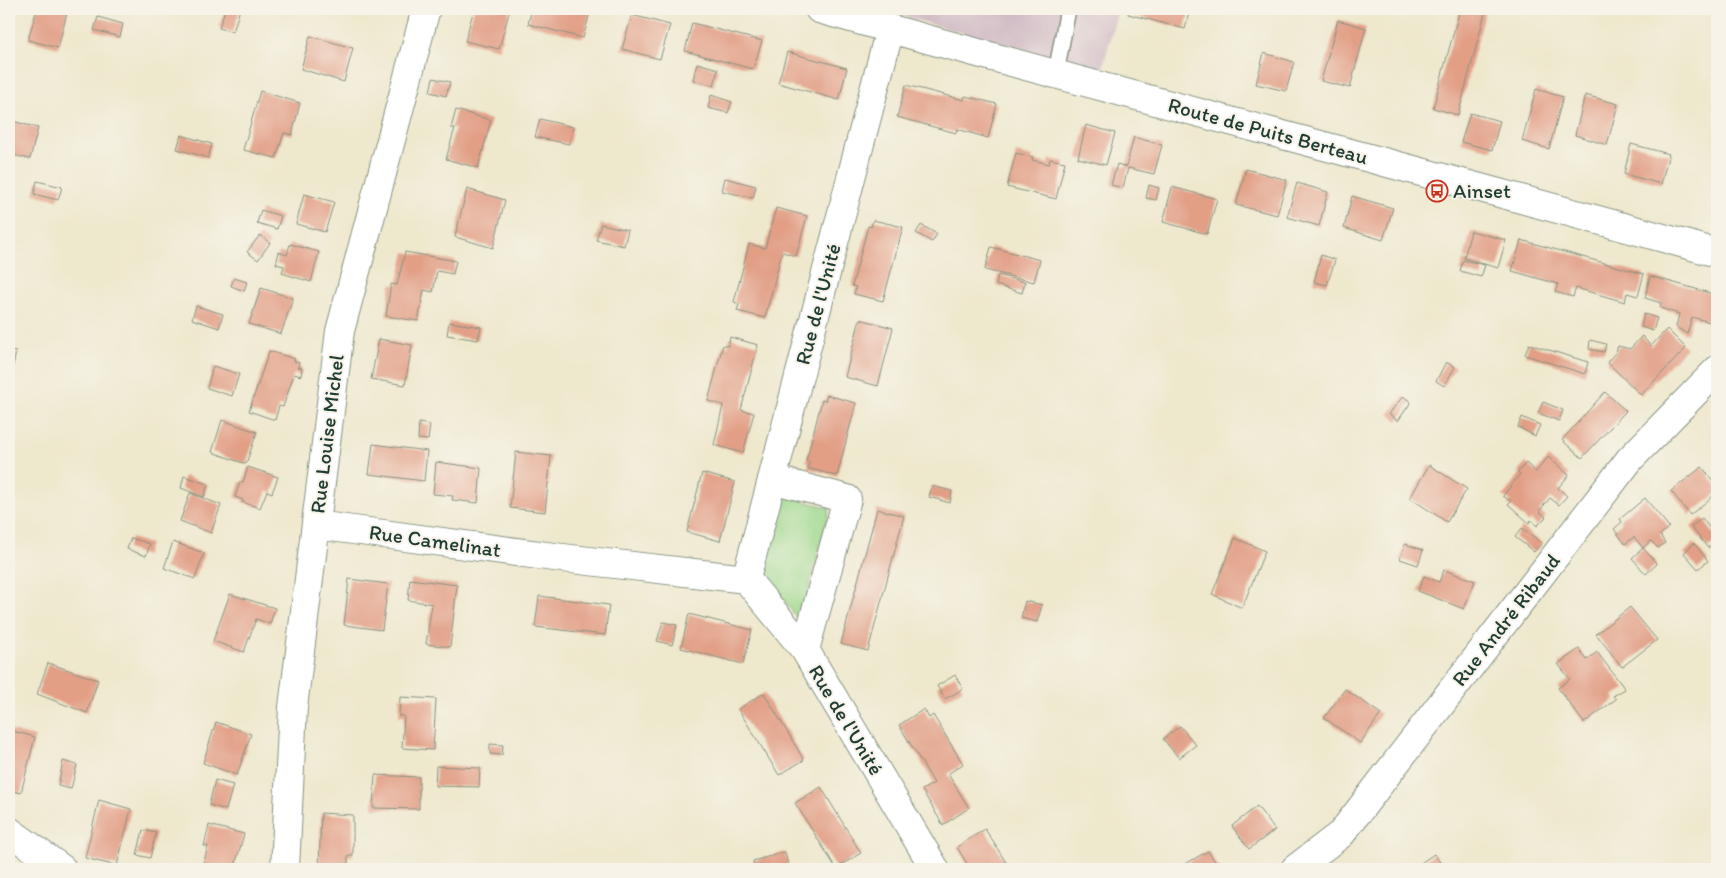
<svg xmlns="http://www.w3.org/2000/svg" width="1726" height="878" viewBox="0 0 1726 878" font-family="Itim,sans-serif">
  <style>
    .industrial { fill: #d2bdc6 }
    .green { fill: #9dd88c; stroke: #5e8a60 }
    .building { fill: #e29f86 }
    .lines { fill: none; stroke-linecap: round; stroke-linejoin: round }
    .lane-casing { stroke: #869280; stroke-width: 18 }
    .street-casing { stroke: #869280; stroke-width: 30 }
    .secondary-casing { stroke: #869280; stroke-width: 30 }
    .lane { stroke: #fff; stroke-width: 15 }
    .street { stroke: #fff; stroke-width: 28 }
    .secondary { stroke: #fff; stroke-width: 28 }
    .labels { text-anchor: middle; stroke-width: 4; stroke-linejoin: round; paint-order: stroke }
    .street-label { font-size: 21px; fill: #1f3d34; stroke: #f7f3e8 }
    .poi-label { font-size: 21px; fill: #1f3d34; stroke: #f7f3e8; text-anchor: start }
  </style>
  <rect width="100%" height="100%" fill="#f7f3e8"/>
  <filter id="ink" filterUnits="userSpaceOnUse"><feTurbulence type="fractalNoise" baseFrequency=".02" numOctaves="2"/><feDisplacementMap in="SourceGraphic" scale="10" xChannelSelector="R" yChannelSelector="G"/><feConvolveMatrix kernelMatrix="1 2 1 2 8 2 1 2 1" color-interpolation-filters="sRGB"/></filter>
  <filter id="wash" filterUnits="userSpaceOnUse"><feTurbulence type="fractalNoise" baseFrequency=".0096" numOctaves="4" result="noise"/><feDisplacementMap in="SourceGraphic" scale="20" xChannelSelector="R" yChannelSelector="G"/><feGaussianBlur stdDeviation="1.12" result="paint"/><feColorMatrix in="noise" values="0 0 0 0 0 0 0 0 0 0 0 0 0 0 0 0 0 1.4 0 .05"/><feComposite in="paint" operator="in"/></filter>
  <g filter="url(#wash)">
    <rect width="100%" height="100%" fill="#eee8cd"/>
    <!-- industrial -->
    <path class="industrial" d="M877 9H1118L1102 71Z"/>
    <!-- green -->
    <path class="green" d="M783 496 830 508 800 622 764 574Z"/>
    <g id="blocks">
      <!-- building -->
      <path class="building" d="M37 9H68L58 48 28 40Z
        M225 9H240L233 32 219 28Z
        M474 9H510L499 49 465 41Z
        M532 9H591L583 38 528 24Z
        M1129 9H1190L1185 29 1128 14Z
        M1460 9H1486L1458 115 1433 108Z
        M632 15 670 25 660 59 622 49Z
        M98 17 123 24 120 37 94 30Z
        M1338 20 1366 28 1350 88 1321 81Z
        M692 23 762 41 753 69 685 51Z
        M310 36 353 48 344 82 301 69Z
        M787 52 847 68 839 100 778 83Z
        M1264 53 1294 62 1286 91 1256 84Z
        M697 63 718 69 714 86 693 80Z
        M433 78 450 82 446 96 430 92Z
        M906 85 964 100 965 96 997 104 988 138 957 129 956 133 897 117Z
        M1536 89 1563 97 1549 149 1522 141Z
        M260 91 300 103 292 135 284 133 276 158 243 150Z
        M711 95 732 102 728 113 708 108Z
        M1585 95 1618 104 1607 145 1575 135Z
        M456 110 491 120 478 168 446 159 455 128H451Z
        M1470 113 1500 121 1492 150 1461 142Z
        M540 119 573 127 569 144 535 137Z
        M9 120 38 128 30 159 9 154Z
        M1086 125 1115 133 1106 165 1078 158Z
        M181 135 212 144 208 158 177 149Z
        M1134 137 1162 145 1154 174 1128 168 1123 188 1111 185 1117 164 1126 167Z
        M1631 144 1669 154 1661 184 1624 174Z
        M1016 153 1033 157 1032 160 1049 164 1050 159 1065 162 1056 199 1007 187Z
        M1246 169 1287 180 1277 215 1236 205Z
        M725 178 756 186 753 198 722 191Z
        M37 181 62 187 58 200 34 194Z
        M1297 183 1328 192 1319 226 1287 217Z
        M1149 185 1159 188 1156 200 1146 198Z
        M1172 187 1217 199 1207 234 1163 222Z
        M467 189 505 200 493 248 455 237Z
        M304 194 334 202 325 232 296 224Z
        M1352 196 1393 208 1383 240 1344 228Z
        M776 208 807 216 796 256 782 252 765 318 737 311 739 304 734 302 749 244 765 248Z
        M261 210 281 216 277 229 257 223Z
        M873 220 903 227 883 301 854 294 856 287 852 286 868 226 871 227Z
        M601 224 628 230 624 246 596 240Z
        M921 225 937 234 932 242 916 233Z
        M1471 231 1506 240 1498 268 1464 258Z
        M260 235 270 243 258 260 247 252Z
        M1521 240 1644 274 1638 296 1627 293 1625 302 1576 288 1573 297 1555 292 1558 284 1512 271Z
        M290 244 319 252 311 282 282 273 284 266 276 264 279 252 287 255Z
        M991 247 1040 260 1034 282 985 270Z
        M405 252 456 261 453 274 437 271 433 292 424 290 418 321 386 316 391 284 397 285Z
        M1321 255 1335 260 1327 285 1314 282Z
        M1463 260 1485 265 1481 277 1460 271Z
        M998 275 1025 282 1022 293 996 285Z
        M1650 276 1717 295V324L1692 317 1687 334 1676 327 1679 314 1660 308 1661 303 1645 298Z
        M234 278 247 282 244 291 231 286Z
        M261 288 293 298 281 334 249 324Z
        M196 306 223 314 219 328 192 319Z
        M1644 314 1657 318 1653 331 1641 327Z
        M860 319 893 328 878 386 845 377Z
        M449 322 481 327 478 340 447 335Z
        M1667 329 1686 348 1641 395 1607 362 1616 352 1618 346 1630 349 1642 336 1651 346Z
        M730 337 758 345 741 410 754 413 743 453 714 445 723 405 708 401 723 345 728 346Z
        M379 339 412 345 405 385 371 379Z
        M1590 340 1606 344 1604 352 1589 349Z
        M1529 344 1588 362 1585 374 1525 355Z
        M9 351 16 352 13 366 9 364Z
        M269 351 295 359 294 361 299 362 298 367 302 368 301 376 294 374 283 407 279 406 275 420 249 411Z
        M1446 362 1455 367 1444 386 1436 381Z
        M213 366 239 374 232 396 207 388Z
        M1605 392 1626 411 1582 458 1562 440Z
        M827 395 856 403 837 476 807 468 810 462 806 461 822 400 825 401Z
        M1403 396 1411 402 1398 421 1389 414Z
        M1543 402 1563 410 1559 421 1538 413Z
        M1522 417 1540 425 1535 436 1518 427Z
        M222 420 257 432 246 464 212 452Z
        M419 423 430 425 428 440 418 439Z
        M373 444 427 451 424 481 369 474Z
        M516 452 551 456 545 512 510 508Z
        M1548 457 1569 475 1558 488 1567 496 1559 505 1550 498 1539 511 1546 517 1537 526 1531 520 1529 523 1508 504 1511 501 1503 496 1520 474 1518 472 1526 463 1536 472Z
        M436 462 481 468 478 503 452 500 453 496 433 494Z
        M1429 465 1467 489 1447 522 1410 498Z
        M248 467 278 477 272 493 267 491 260 508 242 502 243 500 235 497 240 482H243Z
        M1702 467 1717 486V493L1690 515 1671 491Z
        M702 473 735 482 720 541 687 532Z
        M184 476 208 484 204 497 181 488Z
        M932 486 952 491 950 503 929 497Z
        M190 493 221 505 211 533 180 521Z
        M1645 498 1669 527 1660 535 1665 543 1658 548 1651 541 1643 548 1634 537 1625 544 1614 529 1622 522 1620 519Z
        M877 509 904 516 868 651 841 644Z
        M1702 518 1717 538V540L1708 548 1691 527Z
        M1522 528 1542 543 1534 552 1515 537Z
        M131 538 150 544 146 556 127 549Z
        M1235 538 1265 551 1242 608 1212 594Z
        M173 542 204 553 195 579 164 568Z
        M1694 543 1708 561 1698 569 1684 553Z
        M1405 544 1423 550 1418 565 1400 559Z
        M1643 548 1657 564 1646 574 1632 558Z
        M1444 570 1475 581 1464 609 1418 591 1424 576 1439 582Z
        M349 579 388 584 382 630 344 625Z
        M410 579 457 585 450 647 426 644 432 604 408 600Z
        M230 594 275 608 270 624 256 619 244 652 213 641Z
        M539 596 609 605 605 635 535 627Z
        M1025 601 1042 605 1037 622 1021 618Z
        M1630 607 1657 640 1622 667 1596 634Z
        M689 614 752 630 743 664 681 648Z
        M663 622 677 625 672 645 657 641Z
        M1579 649 1587 660 1597 652 1625 689 1613 696 1616 699 1584 723 1558 688 1570 679 1558 664Z
        M48 663 98 680 87 713 37 694Z
        M955 675 963 689 945 699 937 686Z
        M1345 689 1381 714 1360 743 1324 718Z
        M764 693 804 760 779 775 738 709Z
        M400 697 436 699 433 750 402 748 404 716H399Z
        M924 709 929 718 933 715 963 764 948 774 969 808 943 825 922 790 934 783 899 725Z
        M216 722 251 734 237 775 203 763Z
        M1180 726 1196 745 1179 758 1163 739Z
        M9 730 35 737 21 793 9 790Z
        M490 744 503 745 502 755 490 754Z
        M63 761 77 765 71 789 58 786Z
        M436 766 480 768 479 787 435 786Z
        M375 775 419 777V809L373 808Z
        M215 780 233 785 226 810 209 805Z
        M821 787 861 853 836 868 795 803Z
        M99 800 131 809 117 866 85 858Z
        M1257 806 1275 830 1249 849 1232 826Z
        M321 813 353 815V856H348V869H319Z
        M209 825 244 834 234 869H202L208 846H204Z
        M985 829 1002 856 1010 869H970L957 847Z
        M143 830 156 833 150 858 137 855Z
        M1208 851 1220 869H1177L1180 867Z
        M785 852 788 865 773 869H755L753 861Z
        M1434 854 1445 869H1412Z"/>
    </g>
  </g>
  <g filter="url(#ink)">
    <use href="#blocks" fill-opacity="0" stroke="#869280" stroke-width="1"/>
    <g class="lines">
      <!-- lane casing -->
      <g class="lane-casing">
        <path id="lane" d="M1056 73 1068 9"/>
      </g>
      <!-- street casing -->
      <g class="street-casing">
        <path id="street" d="M890 29 746 579 805 650 935 869
          M772 479 847 499 805 650
          M316 525 554 557 746 579
          M9 831 62 869
          M285 869 293 707 340 331 426 9
          M1295 869 1341 834 1630 459 1717 370"/>
      </g>
      <!-- secondary casing -->
      <g class="secondary-casing">
        <path id="secondary" d="M819 9C1117 93 1418 169 1717 253"/>
      </g>
      <!-- lane -->
      <use href="#lane" class="lane"/>
      <!-- street -->
      <use href="#street" class="street"/>
      <!-- secondary -->
      <use href="#secondary" class="secondary"/>
    </g>
  </g>
  <!-- icons -->
  <defs>
    <g id="bus-ring" transform="scale(1.125)"><circle r="9.5" fill="#f7f3e8" stroke="#c8321e" stroke-width="1.5"/><path d="M-5-6H5V4H4V6H2V4H-2V6H-4V4H-5ZM-3.5-4V0h7V-4ZM-3.5 1.2v1.5H-2V1.2ZM2 1.2v1.5H3.5V1.2Z" fill="#c8321e"/></g>
  </defs>
  <g fill-rule="evenodd">
    <use href="#bus-ring" x="1437" y="191"/>
  </g>
  <g class="labels">
    <!-- street labels -->
    <g class="street-label">
      <text transform="translate(1268 131) rotate(15)" y="7">Route de Puits Berteau</text>
      <text transform="translate(818 304) rotate(-75)" y="7">Rue de l'Unité</text>
      <text transform="translate(327 434) rotate(-83)" y="7">Rue Louise Michel</text>
      <text transform="translate(435 541) rotate(8)" y="7">Rue Camelinat</text>
      <text transform="translate(1506 620) rotate(-52)" y="7">Rue André Ribaud</text>
      <text transform="translate(846 720) rotate(59)" y="7">Rue de l'Unité</text>
    </g>
    <!-- poi labels -->
    <g class="poi-label">
      <text x="1453" y="198">Ainset</text>
    </g>
  </g>
  <!-- margin -->
  <rect width="1726" height="878" fill="none" stroke="#f7f3e8" stroke-width="30"/>
</svg>
